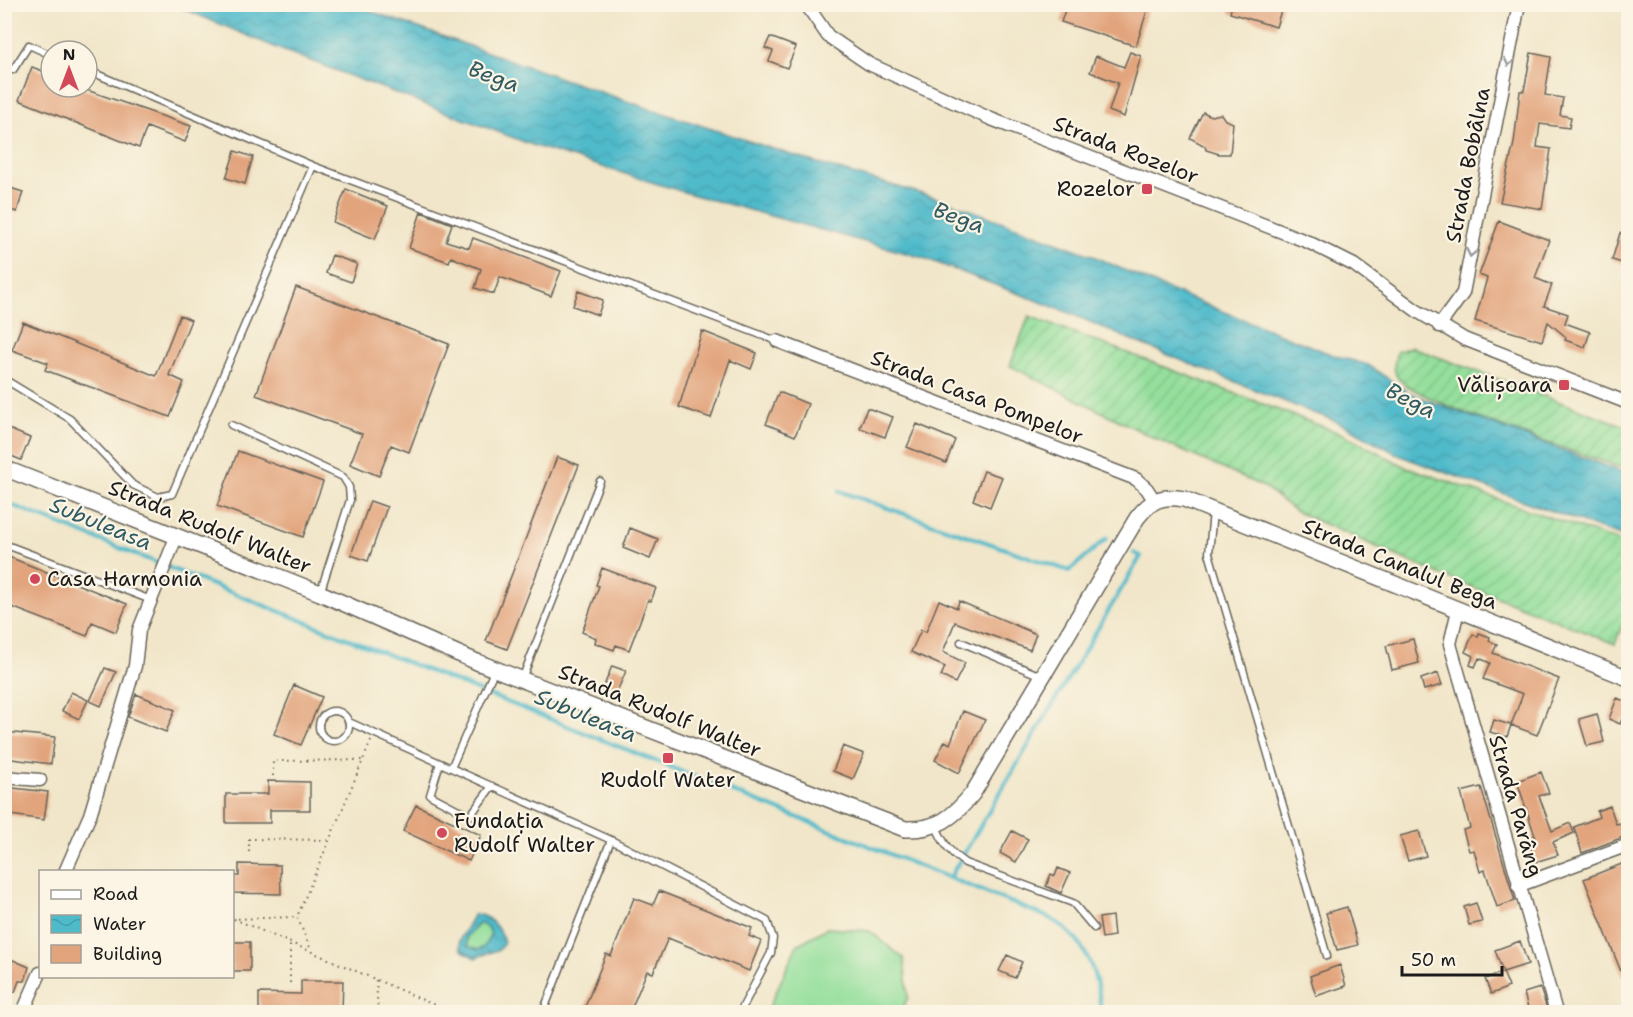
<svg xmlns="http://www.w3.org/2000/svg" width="1633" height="1017" viewBox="0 0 1633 1017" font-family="'Shantell Sans',sans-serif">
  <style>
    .grass { fill: #94df9c; stroke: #587e5c; stroke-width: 1.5 }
    .garden { fill: url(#garden-furrows); stroke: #587e5c; stroke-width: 1.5 }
    .water { fill: url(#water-waves); stroke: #366b73; stroke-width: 1.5; fill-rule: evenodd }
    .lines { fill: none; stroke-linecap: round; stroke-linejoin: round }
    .stream { stroke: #4fbaca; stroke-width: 4 }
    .building { fill: #e2a47d }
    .service-casing { stroke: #676359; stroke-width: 9 }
    .minor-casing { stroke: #676359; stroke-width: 15 }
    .tertiary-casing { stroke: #676359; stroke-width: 18 }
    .path { stroke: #676359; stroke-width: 2; stroke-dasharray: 1.5 4.5; stroke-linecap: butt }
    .service { stroke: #fff; stroke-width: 6 }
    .minor { stroke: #fff; stroke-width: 12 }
    .tertiary { stroke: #fff; stroke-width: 15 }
    .oneway { stroke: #999 }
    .poi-dot { fill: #d1495b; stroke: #fcf5e5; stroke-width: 2 }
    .labels { text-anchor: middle; stroke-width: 4.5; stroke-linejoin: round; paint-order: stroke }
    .street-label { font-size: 21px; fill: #1c1c1c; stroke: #fcf5e5 }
    .poi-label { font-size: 21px; fill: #1c1c1c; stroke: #fcf5e5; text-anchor: end }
    .water-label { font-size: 22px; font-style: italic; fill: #305b62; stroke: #fcf5e5 }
  </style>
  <defs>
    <pattern id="garden-furrows" width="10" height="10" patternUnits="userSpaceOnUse" patternTransform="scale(1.5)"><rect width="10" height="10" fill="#94df9c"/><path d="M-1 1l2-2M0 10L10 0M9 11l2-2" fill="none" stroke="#7fbf86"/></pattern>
    <pattern id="water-waves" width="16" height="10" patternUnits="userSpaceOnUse" patternTransform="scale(1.5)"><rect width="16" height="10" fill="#4fbaca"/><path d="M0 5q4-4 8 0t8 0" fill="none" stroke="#449fad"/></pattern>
  </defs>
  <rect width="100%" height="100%" fill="#fcf5e5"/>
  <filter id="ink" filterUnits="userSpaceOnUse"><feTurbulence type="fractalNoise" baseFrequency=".0167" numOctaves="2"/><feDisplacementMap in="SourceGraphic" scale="12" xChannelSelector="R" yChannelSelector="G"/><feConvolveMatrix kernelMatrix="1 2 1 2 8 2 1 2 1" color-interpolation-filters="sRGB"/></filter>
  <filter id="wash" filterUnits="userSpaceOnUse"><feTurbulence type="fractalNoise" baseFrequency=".008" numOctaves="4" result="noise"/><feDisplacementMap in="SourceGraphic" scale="24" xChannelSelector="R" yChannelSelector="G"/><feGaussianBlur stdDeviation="1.35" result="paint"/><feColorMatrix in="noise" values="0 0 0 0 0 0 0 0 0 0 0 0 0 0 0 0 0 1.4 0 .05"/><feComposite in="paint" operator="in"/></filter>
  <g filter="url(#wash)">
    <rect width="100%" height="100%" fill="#f1e6c9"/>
    <!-- grass -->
    <path class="grass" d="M480 923 489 929 491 933 484 947 477 950 467 946V936Z
      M827 928 870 931 904 959 908 997 901 1012H767L797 945Z"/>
    <!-- garden -->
    <path class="garden" d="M1029 316 1345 435 1404 466 1628 545V610L1615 644 1434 572 1295 511 1264 487 1156 439 1010 366Z
      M1411 347 1628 427V470C1589 456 1418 403 1398 378 1392 370 1395 360 1397 351Z"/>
    <!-- water -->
    <path class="water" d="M174 5H353L629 102 832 168 944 200 1091 255 1159 286 1333 355 1368 365 1409 393 1429 401 1628 474V539L1406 458C1374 444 1347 422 1313 413L1136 342 1067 312 924 258 687 193 535 146 282 50Z
      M474 914C491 915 499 928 504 942L500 949 475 958 461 950 459 941ZM480 923 489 929 491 934 484 947 477 950 467 946V936Z"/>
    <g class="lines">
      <!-- stream -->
      <path class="stream" d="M839 491 1069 571 1107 538
        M4 502 1045 916C1084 934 1098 971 1101 1012
        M950 877 1141 556 1134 553"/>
    </g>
    <g id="blocks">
      <!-- building -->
      <path class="building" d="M1067 4H1127L1147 11 1136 46 1061 22Z
        M1232 4H1283L1276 27 1230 13Z
        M770 37 796 47 787 68 769 61 773 51 765 48Z
        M1130 52 1141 56 1124 117 1109 111 1118 83 1090 72 1096 56 1124 67Z
        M1531 53 1551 57 1545 95 1563 98 1560 115 1571 117 1569 128 1540 124 1537 147 1551 149 1542 209 1500 202 1514 143 1520 91H1524Z
        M32 67 51 74V87H78L191 126 185 142 147 127 139 148 19 100Z
        M1203 112 1211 116 1221 114 1225 120 1233 123 1230 154H1219L1206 150 1205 146 1190 138Z
        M235 151 253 157 245 184 226 178Z
        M4 186 23 192 17 212 4 208Z
        M346 189 388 206 375 239 333 222Z
        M421 212 452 224 446 241 469 248 473 238 561 271 551 296 500 277 494 294 475 288 481 269 451 257 449 262 409 248Z
        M1499 221 1549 240 1535 278 1552 285 1544 306 1568 314 1565 323 1590 332 1585 347 1565 340 1566 337 1548 322 1542 341 1475 321 1487 278 1479 275Z
        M1620 233 1629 235V265L1612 260Z
        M332 255 357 264 351 282 326 273Z
        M296 287 449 344 409 452 391 445 379 476 350 464 362 434 256 395Z
        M578 291 603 300 598 315 573 306Z
        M180 315 191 320 169 375 184 382 170 417 45 370 48 363 12 350 23 322 156 376Z
        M702 331 757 353 751 369 730 360 711 418 679 407Z
        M779 392 808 404 795 436 766 424Z
        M867 408 893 417 885 437 860 428Z
        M917 424 955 440 946 463 907 447Z
        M4 427 30 438 21 460 4 453Z
        M238 451 323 482 303 537 217 506Z
        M557 457 579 465 507 649 486 641Z
        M984 471 1002 477 990 507 973 500Z
        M370 501 387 507 368 561 351 555Z
        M630 528 658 539 650 559 623 548Z
        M4 555 127 604 116 632 92 622 87 636 4 604Z
        M602 568 656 588 651 601 648 600 629 650 616 645 614 650 595 643 596 638 582 632 599 586 596 585Z
        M939 600 957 608 959 601 1036 634 1030 650 955 622 943 652 965 663 955 683 941 676 945 667 911 652 921 630 926 632Z
        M1479 633 1490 637 1489 641 1497 644 1493 653 1559 679 1537 735 1511 725 1523 694 1483 679 1490 663 1479 658 1475 667 1470 665 1473 656 1465 652 1473 634 1478 637Z
        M1413 639 1419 663 1392 670 1386 646Z
        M612 666 626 671 615 696 602 691Z
        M105 668 116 672 101 706 90 701Z
        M1438 673 1442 685 1424 690 1421 679Z
        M294 685 322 697 301 745 274 734Z
        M71 692 88 700 79 719 62 711Z
        M136 694 175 710 166 732 128 717Z
        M1617 698 1629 703V722L1622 719 1620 724 1609 719Z
        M963 711 985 720 959 773 935 760 945 741 950 744Z
        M1597 714 1604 742 1587 746 1579 719Z
        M1494 720 1511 725 1507 737 1490 732Z
        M4 732 55 737 51 764 4 758Z
        M843 746 864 754 853 779 833 771Z
        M1541 772 1549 793 1539 796 1552 831 1570 823 1574 833 1553 842 1558 855 1535 862 1528 838 1535 836 1517 781Z
        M268 781 310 782V810H270V823H226V794H268Z
        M4 787 48 792 44 820 4 814Z
        M1481 787 1515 901 1497 907 1485 870 1480 872 1474 850 1469 851 1463 830 1470 828 1461 792Z
        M416 805 481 835 469 861 403 831Z
        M1610 806 1616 824 1621 823 1626 836 1582 853 1574 827 1599 817 1597 811Z
        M1012 831 1028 839 1016 862 1000 853Z
        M1419 831 1426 856 1408 861 1400 836Z
        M1629 861V989H1628L1584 879Z
        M239 864 280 865 281 894 232 893V876H239Z
        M1058 868 1070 873 1061 893 1046 886 1051 874 1055 876Z
        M659 891 752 928 749 936 761 941 749 971 668 938 653 973 647 971 630 1012H583L606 954 611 956 634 898 653 905Z
        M1476 903 1482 922 1469 925 1464 907Z
        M1347 907 1358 945 1337 950 1326 913Z
        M1112 916 1114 936 1102 938 1099 918Z
        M1520 941 1528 964 1503 972 1495 950Z
        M232 942H250V971H232Z
        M1007 955 1022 962 1015 978 999 971Z
        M4 956 29 967 25 981H19L15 992H4Z
        M1340 965 1346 986 1316 996 1310 976Z
        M1503 972 1509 987 1491 994 1485 979Z
        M301 981H343L342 1010 259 1012V993L301 994Z
        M1540 988 1548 1012H1529L1524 993Z"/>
    </g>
  </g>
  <g filter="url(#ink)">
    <use href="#blocks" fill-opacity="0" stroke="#676359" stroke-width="1.5"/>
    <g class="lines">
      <!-- service casing -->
      <g class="service-casing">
        <path id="service" d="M4 67 13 70 29 45 51 55
          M87 70 313 166 777 341
          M4 379 70 419 133 485 158 497 172 494 313 166
          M231 425 343 477 349 487 350 500 320 593
          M1213 512 1209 553 1327 956
          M4 544 151 600
          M961 642 1041 676
          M522 679 600 481
          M319 726a15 15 0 1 1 30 0a15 15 0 1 1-30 0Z
          M349 722 611 840 767 921 773 938 771 953 740 1012
          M440 763 430 795 470 816 492 786
          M451 768 495 669
          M936 826C943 843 950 853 965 863L1073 903 1094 928
          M543 1012 611 840"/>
      </g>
      <!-- minor casing -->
      <g class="minor-casing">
        <path id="minor" d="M806 4 828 36 869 64 991 119 1308 242 1354 265 1417 311 1464 339 1628 403
          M1439 326 1463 293 1519 4
          M777 341 1136 479 1147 489 1154 500
          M1458 610 1450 644 1556 1012
          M4 777 40 780
          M65 872 90 815 135 666 139 630 177 535
          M1518 886 1628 845
          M23 1012 40 973"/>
      </g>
      <!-- tertiary casing -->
      <g class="tertiary-casing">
        <path id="tertiary" d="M4 468 320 593 477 662 905 829C937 830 953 818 973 793L1137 518C1151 500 1161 495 1184 499L1628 678"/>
      </g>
      <!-- path -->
      <path class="path" d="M371 741 297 917 312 952 451 1012
        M273 776V761L363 760
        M249 852V839L329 840
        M232 919 297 917
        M234 919 312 952
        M376 980 378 1012
        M290 983V943"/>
      <!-- service -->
      <use href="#service" class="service"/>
      <!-- minor -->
      <use href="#minor" class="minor"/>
      <!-- tertiary -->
      <use href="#tertiary" class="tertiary"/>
    </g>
    <!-- one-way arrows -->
    <defs><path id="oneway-chevron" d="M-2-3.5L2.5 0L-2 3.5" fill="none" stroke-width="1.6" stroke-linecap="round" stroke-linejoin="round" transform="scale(1.5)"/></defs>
    <g class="oneway">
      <use href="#oneway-chevron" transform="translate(1509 62) rotate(101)"/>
      <use href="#oneway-chevron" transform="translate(1471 253) rotate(102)"/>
    </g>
  </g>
  <!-- markers -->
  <g class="poi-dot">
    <rect x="1141" y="183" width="12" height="12" rx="3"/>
    <rect x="1558" y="379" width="12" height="12" rx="3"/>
    <circle cx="35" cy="579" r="6"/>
    <rect x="662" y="752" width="12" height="12" rx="3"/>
    <circle cx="442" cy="833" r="6"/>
  </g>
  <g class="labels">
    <!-- street labels -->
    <g class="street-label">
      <text transform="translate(1126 150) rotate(21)" y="7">Strada Rozelor</text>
      <text transform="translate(1468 165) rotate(-79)" y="7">Strada Bobâlna</text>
      <text transform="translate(977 397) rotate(21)" y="7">Strada Casa Pompelor</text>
      <text transform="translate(210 527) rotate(22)" y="7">Strada Rudolf Walter</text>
      <text transform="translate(1400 564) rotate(22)" y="7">Strada Canalul Bega</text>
      <text transform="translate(660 711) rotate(22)" y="7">Strada Rudolf Walter</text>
      <text transform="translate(1516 806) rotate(74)" y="7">Strada Parâng</text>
    </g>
    <!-- poi labels -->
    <g class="poi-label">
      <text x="1135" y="196">Rozelor</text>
      <text x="1552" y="392">Vălișoara</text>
      <text x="47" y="586" text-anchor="start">Casa Harmonia</text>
      <text x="668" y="787" text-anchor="middle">Rudolf Water</text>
      <text x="454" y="828" text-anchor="start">Fundația<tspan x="454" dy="24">Rudolf Walter</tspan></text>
    </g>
    <!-- water labels -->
    <g class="water-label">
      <text transform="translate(494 76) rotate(20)" y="8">Bega</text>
      <text transform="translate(959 217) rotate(20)" y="8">Bega</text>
      <text transform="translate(1411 400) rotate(27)" y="8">Bega</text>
      <text transform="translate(101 523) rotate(22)" y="8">Subuleasa</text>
      <text transform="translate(586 715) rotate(22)" y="8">Subuleasa</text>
    </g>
  </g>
  <!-- margin -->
  <rect width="1633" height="1017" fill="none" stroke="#fcf5e5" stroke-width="24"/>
  <!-- legend -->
  <rect x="39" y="870" width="195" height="108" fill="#fcf5e5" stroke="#a29e95" stroke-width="1.5"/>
  <rect x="51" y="890" width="30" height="9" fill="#ffffff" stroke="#a29e95" stroke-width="1.5"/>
  <text x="93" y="900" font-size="18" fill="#1c1c1c">Road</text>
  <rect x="51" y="915" width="30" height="18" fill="url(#water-waves)" stroke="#a29e95" stroke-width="1.5"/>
  <text x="93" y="930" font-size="18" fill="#1c1c1c">Water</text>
  <rect x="51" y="945" width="30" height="18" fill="#e2a47d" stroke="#a29e95" stroke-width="1.5"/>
  <text x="93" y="960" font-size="18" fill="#1c1c1c">Building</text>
  <!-- north arrow -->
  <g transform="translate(69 69)"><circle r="28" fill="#fcf5e5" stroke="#a29e95" stroke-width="1.5"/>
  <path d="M0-4.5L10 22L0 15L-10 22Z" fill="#d1495b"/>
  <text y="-9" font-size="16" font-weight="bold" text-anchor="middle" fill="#1c1c1c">N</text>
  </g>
  <!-- scale -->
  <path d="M1402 966v9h100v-9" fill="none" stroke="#1c1c1c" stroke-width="3"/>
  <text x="1411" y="966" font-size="18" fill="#1c1c1c" stroke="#fcf5e5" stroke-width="4.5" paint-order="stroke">50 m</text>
</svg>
